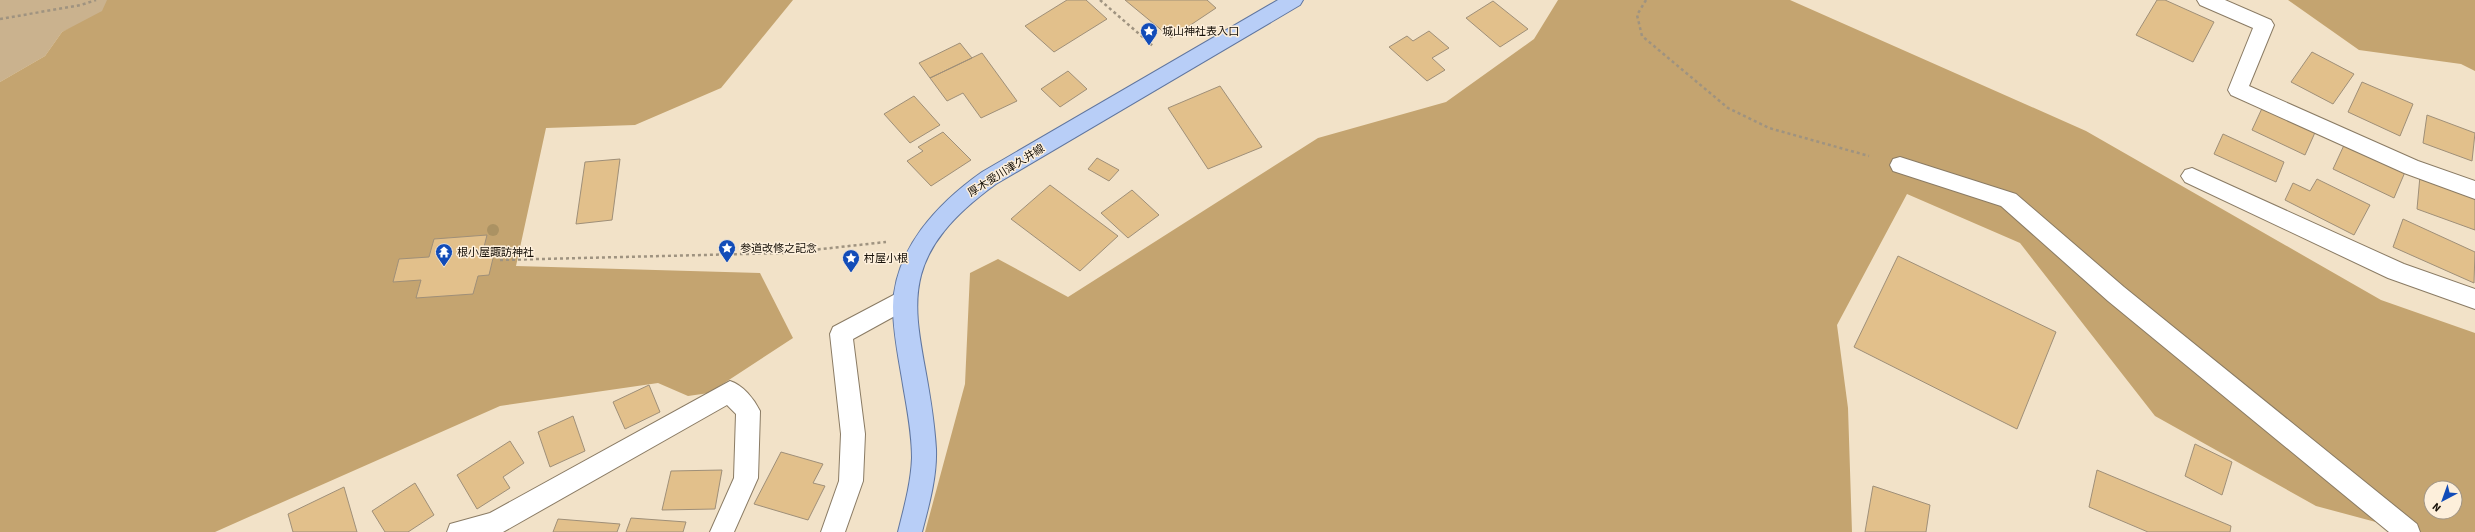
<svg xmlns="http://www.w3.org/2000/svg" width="2475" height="532" viewBox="0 0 2475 532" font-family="'Source Sans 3','Noto Sans JP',sans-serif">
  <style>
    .green { fill: #cab28e }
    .forest { fill: #c4a470; fill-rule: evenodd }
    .building { fill: #e2c08b; stroke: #9f8f78 }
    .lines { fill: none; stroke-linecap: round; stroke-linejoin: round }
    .minor-casing { stroke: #8a7b64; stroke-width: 2 }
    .major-casing { stroke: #60769f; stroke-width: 2 }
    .path { stroke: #9f9380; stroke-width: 2.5; stroke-dasharray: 3 3; stroke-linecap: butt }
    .minor { fill: #fff; fill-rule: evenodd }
    .major { fill: #b8cef7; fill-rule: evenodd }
    .tree { fill: #ab9263 }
    .labels { text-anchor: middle; stroke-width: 3; stroke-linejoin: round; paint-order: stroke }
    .poi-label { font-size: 11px; fill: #150f07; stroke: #fdefdb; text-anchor: start }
    .street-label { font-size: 11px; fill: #150f07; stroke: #fdefdb }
  </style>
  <rect width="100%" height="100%" fill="#f2e2c8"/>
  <!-- green -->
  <path class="green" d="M0 0H138L62 32 45 56 0 82Z"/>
  <!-- forest -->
  <path class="forest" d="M107 0H793L721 88 635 125 546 128 516 266 760 273 793 338 709 393 688 396 658 383 500 406 215 532H0V82L45 56 62 32 102 11Z
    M1558 0H1790L2086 131 2381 300 2475 333V532H2413L2316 506 2155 416 2020 243 1907 194 1837 325 1848 408 1852 532H925L965 384 970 273 998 259 1068 297 1318 138 1446 102 1534 39ZM2431 488H2455V512H2431Z
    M2288 0H2475V71L2461 64 2359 50Z"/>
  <!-- building -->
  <path class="building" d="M1067 0H1086L1107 19 1054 52 1025 26Z
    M1125 0H1207L1216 8 1171 38Z
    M2157 0H2165L2214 22 2193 62 2136 35Z
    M1493 1 1528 29 1500 47 1466 18Z
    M1429 31 1449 48 1432 58 1445 70 1427 81 1389 47 1407 36 1413 41Z
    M960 43 972 58 930 78 919 63Z
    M2312 52 2354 74 2333 104 2291 82Z
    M982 53 1017 101 981 118 963 93 947 101 930 78Z
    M1068 71 1087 89 1060 107 1041 89Z
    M2362 82 2413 104 2400 136 2348 112Z
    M1220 86 1262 147 1208 169 1168 108Z
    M914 96 940 125 910 143 884 114Z
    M2264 104 2317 128 2305 155 2252 130Z
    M2427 115 2475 133 2472 161 2423 143Z
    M943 132 971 160 931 186 907 161 923 151 918 147Z
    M2223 134 2284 162 2276 182 2214 154Z
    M2345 143 2405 172 2394 198 2333 169Z
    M1097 158 1119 170 1109 181 1088 169Z
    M620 159 612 220 576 224 585 162Z
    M2420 176 2475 195V230L2417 209Z
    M2317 179 2370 205 2354 235 2285 200 2293 183 2310 191Z
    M1050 185 1118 236 1080 271 1011 219Z
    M1132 190 1159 215 1128 238 1101 213Z
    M2403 219 2475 252 2474 283 2393 247Z
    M487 235 483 251 495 250 489 275 478 276 473 294 416 298 421 280 393 282 399 259 429 257 434 239Z
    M1898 256 2056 332 2017 429 1854 347Z
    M649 385 660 412 625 429 613 402Z
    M573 416 585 451 550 467 538 432Z
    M510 441 524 463 503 477 510 488 477 509 457 475Z
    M2195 444 2232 462 2222 495 2185 476Z
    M781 452 823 464 813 483 825 486 808 520 754 504Z
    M722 470 715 509 662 510 671 471Z
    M2097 470 2231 526 2230 532H2148L2089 507Z
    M415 483 434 515 408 532H385L372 511Z
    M1873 486 1930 505 1926 532H1865Z
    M344 487 357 532H293L288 514Z
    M631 518 686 522 683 532H626Z
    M558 519 620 524 617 532H553Z"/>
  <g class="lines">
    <!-- minor casing -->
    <g class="minor-casing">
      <path id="minor" d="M2197 0H2225L2271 20 2274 25 2249 86 2418 161 2475 181V199L2404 173 2231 95 2228 90 2253 28 2200 5Z
        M1900 157 2016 194 2124 287 2417 524 2420 532H2389L2108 301 2001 206 1893 171 1890 165 1893 159Z
        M2192 168 2404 264 2475 289V309L2388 278 2185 182 2181 176 2185 170Z
        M905 289 913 292 916 299 913 306 853 339 865 434 863 481 845 532H821L839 481 841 434 830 334 833 327Z
        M730 381C743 385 754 399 760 411L758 478 734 532H710L734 478 736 414 727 405 503 532H447L450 524 490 513Z"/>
    </g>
    <!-- major casing -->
    <g class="major-casing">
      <path id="major" d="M1278 0H1303L1300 5 996 184C873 273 929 327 936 449 937 477 929 505 922 532H898C904 508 911 483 912 458 912 433 907 409 903 385 899 360 893 333 893 307 894 249 938 203 982 172Z"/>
    </g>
    <!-- path -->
    <path class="path" d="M1100 0 1153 46
      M1646 0 1637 15 1642 36 1728 108 1769 128 1869 156
      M0 19 81 5 96 0
      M500 260 785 253 886 242"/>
    <!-- minor -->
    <use href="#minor" class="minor"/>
    <!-- major -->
    <use href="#major" class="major"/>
  </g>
  <!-- trees -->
  <circle class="tree" cx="493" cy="230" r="6"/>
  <!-- icons -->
  <defs>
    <g id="sight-pin" transform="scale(0.9)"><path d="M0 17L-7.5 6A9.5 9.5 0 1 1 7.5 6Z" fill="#124cb8" stroke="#fdefdb"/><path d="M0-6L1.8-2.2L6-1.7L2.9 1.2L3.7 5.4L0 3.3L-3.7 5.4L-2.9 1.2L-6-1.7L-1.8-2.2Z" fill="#fff"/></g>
    <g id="temple-pin" transform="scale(0.9)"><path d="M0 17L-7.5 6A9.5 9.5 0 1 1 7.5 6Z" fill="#124cb8" stroke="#fdefdb"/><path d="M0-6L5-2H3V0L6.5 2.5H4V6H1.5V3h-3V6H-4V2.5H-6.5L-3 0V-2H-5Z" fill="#fff"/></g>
  </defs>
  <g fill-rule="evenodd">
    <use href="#sight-pin" x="1149" y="31"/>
    <use href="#sight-pin" x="727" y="248"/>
    <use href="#temple-pin" x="444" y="252"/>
    <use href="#sight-pin" x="851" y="258"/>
  </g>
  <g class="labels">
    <!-- poi labels -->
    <g class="poi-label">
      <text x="1162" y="35">城山神社表入口</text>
      <text x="740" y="252">参道改修之記念</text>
      <text x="457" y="256">根小屋諏訪神社</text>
      <text x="864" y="262">村屋小根</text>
    </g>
    <!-- street labels -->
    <g class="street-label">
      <text transform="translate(1006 170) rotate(-32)" y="4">厚木愛川津久井線</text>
    </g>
  </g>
  <!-- north arrow -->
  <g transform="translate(2443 500) rotate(221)"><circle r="19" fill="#fdefdb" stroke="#a09586"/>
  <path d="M0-3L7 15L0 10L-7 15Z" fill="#124cb8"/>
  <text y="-6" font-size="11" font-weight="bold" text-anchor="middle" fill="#150f07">N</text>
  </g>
</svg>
